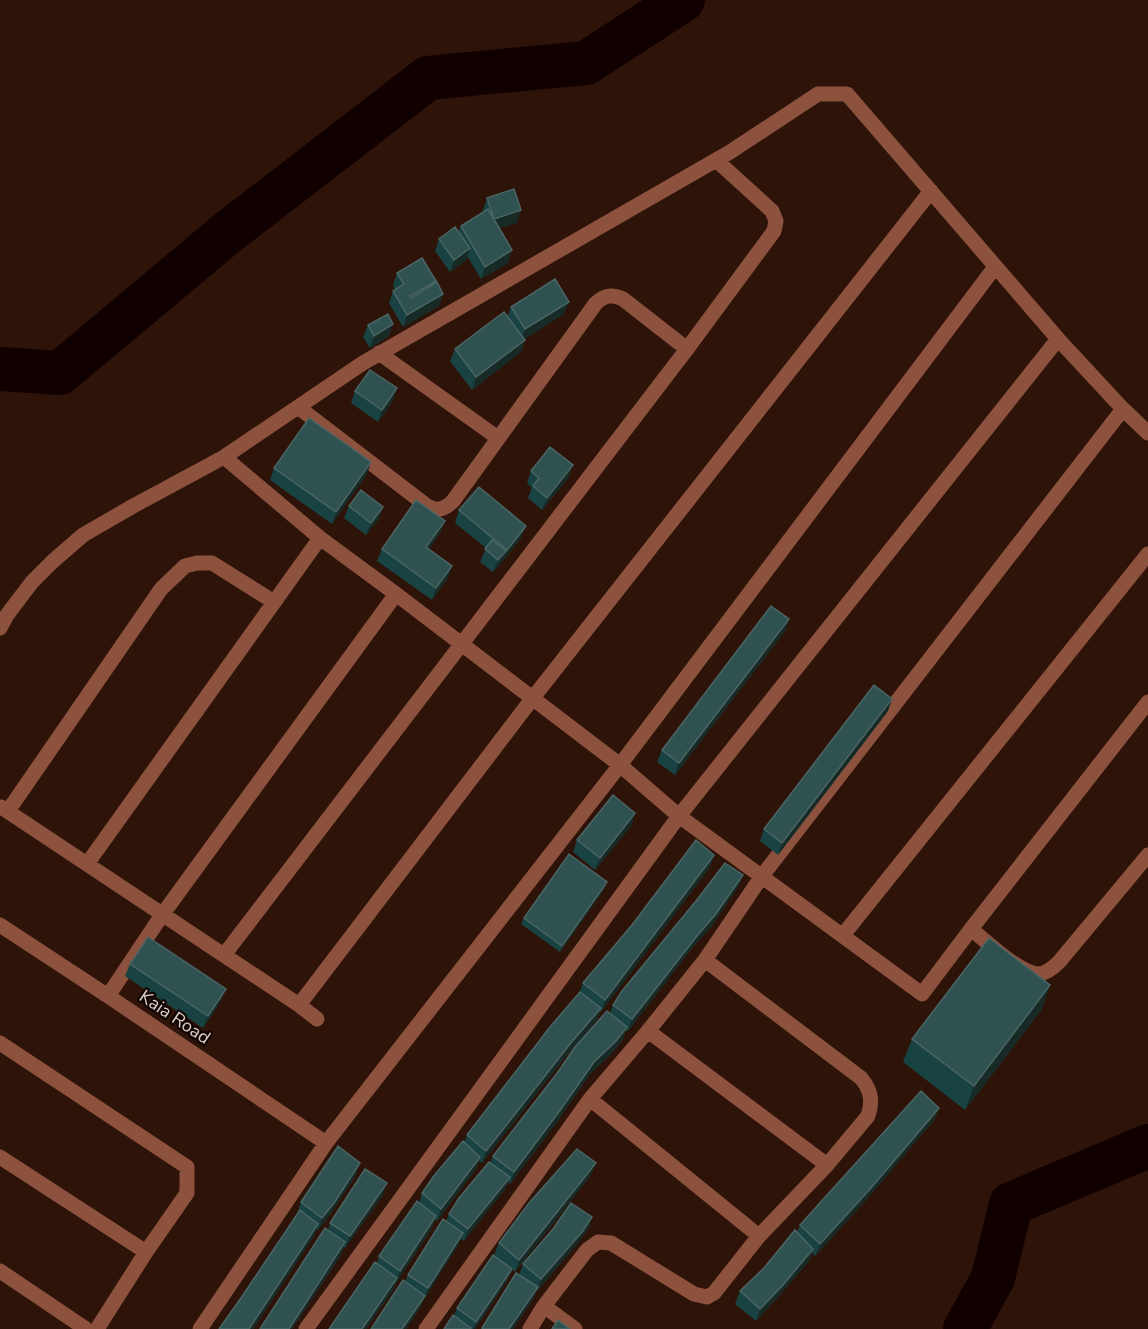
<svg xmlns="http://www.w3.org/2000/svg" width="1148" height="1329" viewBox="0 0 1148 1329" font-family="'Nunito Sans',sans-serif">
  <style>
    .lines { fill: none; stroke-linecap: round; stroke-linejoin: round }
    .river { stroke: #100; stroke-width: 44 }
    .minor { stroke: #8d523e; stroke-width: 15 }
    .wall { fill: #194343 }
    .shaded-wall { fill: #182a26 }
    .building { fill: #2f5251; stroke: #4a6564; stroke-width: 1.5 }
    .labels { text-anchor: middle; stroke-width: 4.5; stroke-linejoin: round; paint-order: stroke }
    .street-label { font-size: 18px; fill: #e1cdc7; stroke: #0e0402 }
  </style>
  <rect width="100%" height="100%" fill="#2e1309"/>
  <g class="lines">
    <!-- river -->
    <path class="river" d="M0 369 60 373 227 233 428 78 586 63 683 0
      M965 1329 993 1278 1011 1204 1148 1146"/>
    <!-- minor -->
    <path class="minor" d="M379 353 498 438
      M298 407 427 506C437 512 445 509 453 501L596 303C605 295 612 294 623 299L687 349
      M224 457 320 538 396 594 620 765 679 816 922 994 971 929 1148 702
      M0 628 7 615 32 582 52 562 83 535 135 505 224 457 363 363 730 152 818 94H847L1058 339 1123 409 1148 433
      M1 807 299 1005 317 1019
      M8 811 161 589 185 566 197 563H212L274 602
      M87 864 320 538
      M0 925 108 996 326 1143
      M971 929C986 941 1020 974 1039 974 1047 973 1054 967 1059 962L1148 855
      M843 935 1148 554
      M224 955 687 349 774 231 776 221 772 211 716 160
      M108 996 162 915 396 594
      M299 1005 532 699 931 191
      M648 1031 827 1165
      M0 1043 187 1167V1193L146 1252 97 1329
      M590 1099 759 1236
      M0 1157 146 1252
      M0 1271 86 1329
      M544 1306 575 1329
      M200 1329 326 1143 620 765 995 267
      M306 1329 679 816 1058 339
      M426 1329 590 1099 648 1031 705 960 762 876 1123 409
      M530 1329 544 1306 587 1250 598 1242 611 1243 694 1294 707 1297 714 1293 759 1236 827 1165 868 1116C873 1101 871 1090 861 1078L705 960"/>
  </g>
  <!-- wall -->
  <path class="wall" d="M487 198 517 223 499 228 512 250 508 263 481 279 467 256 466 260 450 272 435 251 439 239 458 232 461 226 483 212V210Z
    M397 273 436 281 435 283 443 294 439 306 403 327 389 303 393 291 395 290 393 285Z
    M511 307 564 314 524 339 525 340 521 352 472 390 450 361 455 349 507 317Z
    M368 325 389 336 370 348 363 337Z
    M355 391 393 401 378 422 351 403Z
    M274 468 367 474 332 524 270 480Z
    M531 471 569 477 542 510 528 498 532 488 527 483Z
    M349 506 379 519 366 535 344 518Z
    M459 510 521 538 493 572 480 562 486 548 455 523Z
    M445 521 440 533 429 549 448 578 432 600 377 561 382 549Z
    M789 619 785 631 675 775 657 762 662 750Z
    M888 711 778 855 760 841 764 829Z
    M635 813 631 826 595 870 573 852 577 840Z
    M714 855 710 867 601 1012 600 1011 597 1020 566 1056 482 1163 479 1161 476 1169 437 1221 435 1219 432 1228 396 1283 393 1290 366 1329H329L377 1263 379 1256 419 1203 422 1193 464 1142 467 1135 579 993 583 983Z
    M743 875 738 887 711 927 692 948 628 1031 626 1030 623 1039 612 1053 590 1074 557 1122 510 1184 508 1182 505 1189 464 1241 461 1239 458 1245 423 1300 420 1308 406 1329H371L405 1282 408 1275 446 1221 449 1214 490 1163 493 1156 610 1013 613 1005Z
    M605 888 560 952 521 924 524 918Z
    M130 964 221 1001 203 1028 125 976Z
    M1042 1009 965 1110 903 1062 912 1039Z
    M939 1108 934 1120 866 1200 815 1256 812 1253 809 1261 778 1297 756 1321 735 1304 740 1291 764 1268 797 1232 800 1225Z
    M356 1175 329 1216 318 1230 316 1229 314 1236 253 1329H219L241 1298 297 1214 301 1202Z
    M591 1175 515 1272 512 1269 507 1281 475 1329H444L454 1316 457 1308 494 1255 499 1243Z
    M383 1195 345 1248 344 1247 341 1255 292 1329H260L328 1230 330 1223Z
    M592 1217 588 1229 577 1244 537 1291H536L533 1299 513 1329H481L516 1273 519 1275 523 1264Z"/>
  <!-- shaded-wall -->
  <path class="shaded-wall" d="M521 210 517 223 490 231 494 219Z
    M470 248 466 260 450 272 454 260Z
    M512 250 508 263 481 279 485 267Z
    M436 281 431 294 406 309 410 296Z
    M443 294 439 306 403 327 407 315Z
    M569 302 564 314 520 342 525 329Z
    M393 324 389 336 370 348 374 336Z
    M525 340 521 352 472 390 476 377Z
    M397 388 393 401 378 422 382 410Z
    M371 462 367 474 332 524 336 512Z
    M573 465 569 477 542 510 547 498Z
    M383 507 379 519 366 535 371 523Z
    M445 521 440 533 422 559 426 547Z
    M526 526 521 538 502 562 507 550Z
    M506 551 502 563 493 572 498 560Z
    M452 566 448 578 432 600 436 588Z
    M789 619 785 631 675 775 679 763Z
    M892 699 888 711 778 855 782 843Z
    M635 813 631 826 595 870 600 858Z
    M714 855 710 867 601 1012 605 1000Z
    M743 875 738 887 711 927 692 948 628 1031 632 1019Z
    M607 882 605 888 560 952 562 946Z
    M1050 985 1042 1009 965 1110 974 1086Z
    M226 989 221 1001 203 1028 208 1016Z
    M601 1008 597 1020 566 1056 482 1163 486 1151 570 1044Z
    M627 1027 623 1039 612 1053 590 1074 557 1122 510 1184 514 1172 594 1062Z
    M939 1108 934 1120 866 1200 815 1256 820 1244Z
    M480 1157 476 1169 437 1221 441 1209Z
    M360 1163 356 1175 329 1216 318 1230 322 1218Z
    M596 1163 591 1175 515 1272 519 1260Z
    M510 1177 505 1189 464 1241 468 1229Z
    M387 1183 383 1195 345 1248 350 1236Z
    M436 1216 432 1228 396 1283 400 1271Z
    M592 1217 588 1229 577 1244 537 1291 541 1279Z
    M318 1224 314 1236 253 1329H249Z
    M463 1233 458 1245 424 1300 428 1288Z
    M345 1242 341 1255 292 1329H289Z
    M813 1249 809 1261 778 1297 756 1321 760 1309Z
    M512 1269 507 1281 475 1329H473L476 1322Z
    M397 1278 393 1290 366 1329H362Z
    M538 1287 533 1299 513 1329H509Z
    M425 1296 420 1308 406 1329H402Z"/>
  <!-- building -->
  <path class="building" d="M514 189 521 210 494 219 487 198Z
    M488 209 512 250 485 267 461 226Z
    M455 227 470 248 454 260 439 239Z
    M422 258 436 281 410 296 411 298 437 282 443 294 407 315 393 291 404 284 397 273Z
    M555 279 569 302 525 329 511 307Z
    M504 312 525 340 476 377 455 349Z
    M388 314 393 324 374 336 368 325Z
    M370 370 397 388 382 410 355 391Z
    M309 418 371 462 336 512 274 468Z
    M550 447 573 465 547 498 533 486 539 478 531 471Z
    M479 487 526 526 507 550 459 510Z
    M361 490 383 507 371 523 349 506Z
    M416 500 445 521 426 547 452 566 436 588 382 549Z
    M492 540 506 551 498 560 485 549Z
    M771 606 789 619 679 763 662 750Z
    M874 685 892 699 782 843 764 829Z
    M613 795 635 813 600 858 577 840Z
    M696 840 714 855 605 1000 583 983 632 925Z
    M569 854 607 882 562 946 524 918Z
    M725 863 743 875 715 915 697 936 632 1019 613 1005 622 991 696 901Z
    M148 937 226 989 208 1016 130 964Z
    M989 938 1050 985 974 1086 912 1039Z
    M580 992 601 1008 570 1044 486 1151 467 1135 550 1027Z
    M607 1011 627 1027 616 1041 594 1062 561 1109 514 1172 493 1156 558 1072 575 1047Z
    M921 1091 939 1108 871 1188 820 1244 800 1225Z
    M463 1141 480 1157 441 1209 422 1193 433 1177Z
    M338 1146 360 1163 334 1203 322 1218 301 1202Z
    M577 1149 596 1163 519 1260 499 1243 529 1203Z
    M489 1162 510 1177 468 1229 449 1214 459 1198Z
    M365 1169 387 1183 350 1236 330 1223Z
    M417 1201 436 1216 400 1271 379 1256Z
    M571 1203 592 1217 582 1232 541 1279 523 1264 553 1229Z
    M300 1210 318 1224 249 1329H219L241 1298Z
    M443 1219 463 1233 428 1288 408 1275Z
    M325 1228 345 1242 289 1329H260Z
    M795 1230 813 1249 783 1285 760 1309 740 1291 764 1268Z
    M493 1255 512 1269 476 1322 457 1308Z
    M375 1262 397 1278 362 1329H329Z
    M516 1273 538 1287 509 1329H484L482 1328Z
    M403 1280 425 1296 402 1329H371Z
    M453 1315 471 1328 470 1329H444Z
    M558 1320 570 1329H552Z"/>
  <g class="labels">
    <!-- street labels -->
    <g class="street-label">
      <text transform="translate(175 1017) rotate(34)" y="6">Kaia Road</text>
    </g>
  </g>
</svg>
